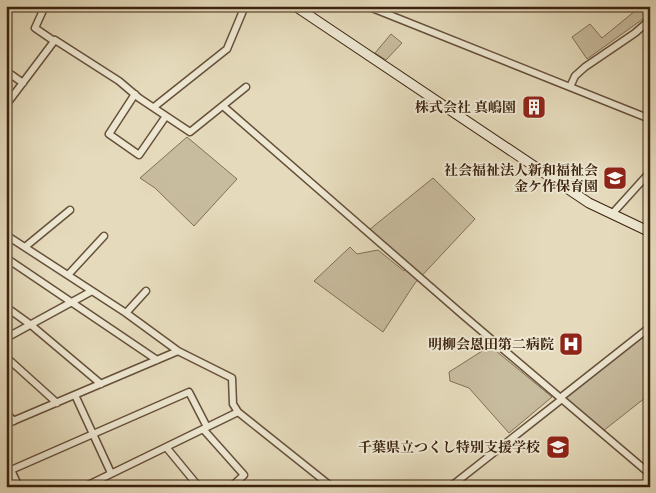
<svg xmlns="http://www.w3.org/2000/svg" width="656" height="493" viewBox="0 0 656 493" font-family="'IM FELL English','Noto Serif JP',serif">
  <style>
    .green { fill: #c8bc9f; stroke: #826f57 }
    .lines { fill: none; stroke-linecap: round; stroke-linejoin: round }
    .street-casing { stroke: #66503a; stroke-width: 9 }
    .secondary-casing { stroke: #3b220f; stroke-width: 11 }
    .street { stroke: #eee8d3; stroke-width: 6 }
    .secondary { stroke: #eee8d3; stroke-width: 9 }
    .labels { text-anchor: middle; stroke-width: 4; stroke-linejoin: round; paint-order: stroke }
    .poi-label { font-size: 14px; font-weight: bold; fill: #3b220f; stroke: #eee8d3; text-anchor: end }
  </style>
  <rect width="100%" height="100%" fill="#e5dbbc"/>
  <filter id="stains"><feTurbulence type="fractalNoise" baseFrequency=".004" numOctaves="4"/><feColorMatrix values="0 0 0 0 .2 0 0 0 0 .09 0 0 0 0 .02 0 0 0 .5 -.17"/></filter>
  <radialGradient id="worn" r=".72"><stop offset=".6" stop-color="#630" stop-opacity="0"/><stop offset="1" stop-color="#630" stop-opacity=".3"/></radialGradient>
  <!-- green -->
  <path class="green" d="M641 6H650V14L587 59 572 37 590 24 602 38Z
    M391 34 402 43 386 60 375 53Z
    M187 137 237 179 194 226 155 188 140 178Z
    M433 178 475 219 415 283 383 332 314 281 350 247 357 254 378 250 404 271 407 265 369 230Z
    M650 330V394L603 431 565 398Z
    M490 346 552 397 509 433 469 388 450 381 449 372Z"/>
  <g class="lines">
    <!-- street casing -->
    <g class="street-casing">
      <path id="street" d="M45 6 35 28 54 41
        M367 6 650 119
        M6 71 23 83
        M570 87 575 76 585 67 635 33 650 20
        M135 94 109 134 139 155 166 116
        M6 105 55 40 119 81 139 98 190 132 246 87
        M223 106 464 316 650 474
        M154 107 227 49 245 6
        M612 214 650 172
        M6 235 126 313 178 351 232 378 233 404 238 412 332 487
        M25 247 70 210
        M6 258 157 360
        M68 275 104 236
        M6 307 31 325 101 384
        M126 313 146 291
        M6 338 92 291
        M6 357 57 403
        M75 395 111 473
        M560 398 650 327
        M6 413 14 421
        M6 424 178 351
        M203 429 244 475 231 487
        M166 447 199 487
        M19 487 11 470 189 392 207 427
        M84 487 238 412
        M450 487 562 399"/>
    </g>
    <!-- secondary casing -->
    <g class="secondary-casing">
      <path id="secondary" d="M295 6 589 203 650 232"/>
    </g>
    <!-- street -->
    <use href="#street" class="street"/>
    <!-- secondary -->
    <use href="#secondary" class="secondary"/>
  </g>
  <!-- icons -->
  <defs>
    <g id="building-square" transform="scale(1.25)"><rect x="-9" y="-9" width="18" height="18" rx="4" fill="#8f2418" stroke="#eee8d3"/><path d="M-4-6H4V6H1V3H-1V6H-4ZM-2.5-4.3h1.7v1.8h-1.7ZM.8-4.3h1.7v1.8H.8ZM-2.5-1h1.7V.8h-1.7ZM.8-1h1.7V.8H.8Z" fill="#fff"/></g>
    <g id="school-square" transform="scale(1.25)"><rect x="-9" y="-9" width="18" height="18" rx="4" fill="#8f2418" stroke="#eee8d3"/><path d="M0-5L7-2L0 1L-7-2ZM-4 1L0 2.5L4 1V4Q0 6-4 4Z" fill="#fff"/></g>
    <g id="hospital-square" transform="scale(1.25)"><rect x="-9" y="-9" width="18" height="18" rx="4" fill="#8f2418" stroke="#eee8d3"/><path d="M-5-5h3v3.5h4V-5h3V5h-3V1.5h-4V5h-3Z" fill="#fff"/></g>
  </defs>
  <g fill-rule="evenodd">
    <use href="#building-square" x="534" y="107"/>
    <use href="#school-square" x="615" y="178"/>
    <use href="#hospital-square" x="571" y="344"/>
    <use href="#school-square" x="558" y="447"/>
  </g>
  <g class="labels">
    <!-- poi labels -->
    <g class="poi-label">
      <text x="516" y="112">株式会社 真嶋園</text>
      <text x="598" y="175">社会福祉法人新和福祉会<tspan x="598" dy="16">金ケ作保育園</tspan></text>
      <text x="554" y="349">明柳会恩田第二病院</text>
      <text x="540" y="452">千葉県立つくし特別支援学校</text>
    </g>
  </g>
  <!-- margin -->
  <rect width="656" height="493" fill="none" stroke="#e5dbbc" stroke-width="25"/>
  <rect x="8" y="8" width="641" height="478" fill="none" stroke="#3b220f" stroke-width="2.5"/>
  <rect x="12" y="12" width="631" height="468" fill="none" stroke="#3b220f"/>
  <rect width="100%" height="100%" filter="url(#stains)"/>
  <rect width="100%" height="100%" fill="url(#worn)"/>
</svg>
